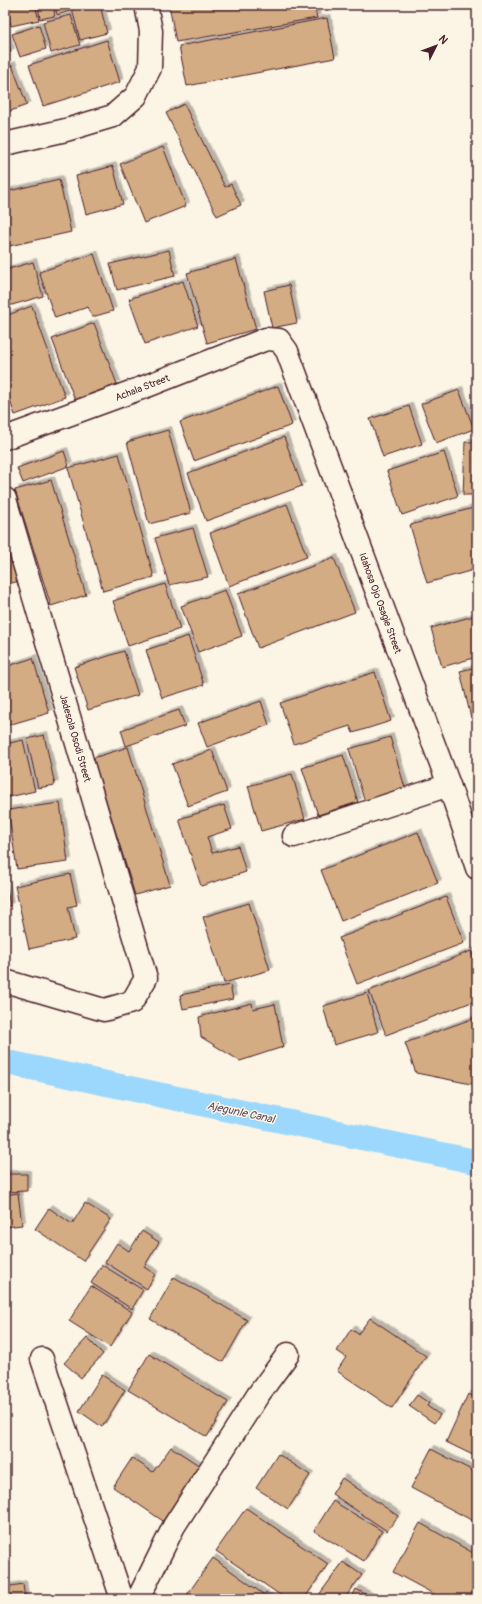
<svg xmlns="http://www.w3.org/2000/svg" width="482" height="1604" viewBox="0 0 482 1604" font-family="Pangolin,sans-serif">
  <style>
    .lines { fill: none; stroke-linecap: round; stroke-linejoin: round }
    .canal { stroke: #9cd8fd; stroke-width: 25 }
    .building { fill: #d3ac84; stroke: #4a1f2b; filter: url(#shadow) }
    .street-casing { stroke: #4a1f2b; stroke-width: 25 }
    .street { stroke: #fcf5e5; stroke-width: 22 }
    .labels { text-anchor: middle; stroke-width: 3; stroke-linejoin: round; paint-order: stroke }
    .street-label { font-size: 10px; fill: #4a1f2b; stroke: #fcf5e5 }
    .water-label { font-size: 11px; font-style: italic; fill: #5e4d60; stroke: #fcf5e5 }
  </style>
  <defs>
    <filter id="shadow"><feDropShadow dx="3.5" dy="-3.5" stdDeviation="0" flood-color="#0004"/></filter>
  </defs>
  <rect width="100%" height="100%" fill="#fcf5e5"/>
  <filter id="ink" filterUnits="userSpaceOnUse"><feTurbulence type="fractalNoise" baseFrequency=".025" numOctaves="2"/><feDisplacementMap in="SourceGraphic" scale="8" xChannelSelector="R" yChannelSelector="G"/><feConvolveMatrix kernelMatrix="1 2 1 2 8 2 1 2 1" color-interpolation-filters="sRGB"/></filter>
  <g filter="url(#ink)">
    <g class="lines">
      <!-- canal -->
      <path class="canal" d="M5 1062 477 1162"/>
    </g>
    <!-- building -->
    <path class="building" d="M7 5H35L39 20 11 26Z
      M38 5H53L55 16 40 19Z
      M55 5H69L70 11 57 15Z
      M71 5H100L107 33 80 40Z
      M169 5H314L317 18 176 42Z
      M71 15 80 45 51 53 43 22Z
      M327 18 335 58 187 86 179 46Z
      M39 25 46 49 20 57 12 34Z
      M5 33 11 52 5 53Z
      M107 40 120 82 43 106 29 65Z
      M12 65 27 105 5 113V68Z
      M184 104 225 187 231 184 241 205 217 216 166 113Z
      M163 147 186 206 144 223 120 164Z
      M113 166 123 204 86 214 76 176Z
      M59 179 71 232 5 247V192Z
      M169 250 175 276 117 290 110 264Z
      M94 254 113 311 92 317 88 307 55 318 39 272Z
      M236 259 256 329 207 343 187 273Z
      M33 262 43 296 5 307V270Z
      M183 281 198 326 145 344 129 299Z
      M289 285 297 323 272 328 264 291Z
      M32 306 65 397 15 415 5 387V316Z
      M94 323 117 384 75 400 52 339Z
      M278 386 292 425 194 461 180 422Z
      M459 390 474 429 436 443 421 404Z
      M409 406 422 444 383 457 370 419Z
      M168 430 191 513 149 524 127 442Z
      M284 437 302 486 206 521 188 473Z
      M465 442H477V495H463Z
      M64 451 69 466 23 483 17 468Z
      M444 452 458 496 402 515 387 471Z
      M119 454 154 577 103 591 68 468Z
      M51 480 86 595 51 606 15 490Z
      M287 504 307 557 229 586 210 533Z
      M477 507V569L427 583 410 525Z
      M193 528 208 577 169 585 155 538Z
      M10 550 19 581 5 585V551Z
      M334 558 355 612 258 648 238 594Z
      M165 584 180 629 128 646 113 601Z
      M225 590 242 636 198 652 181 606Z
      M477 615V657L442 667 431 628Z
      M188 636 204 685 162 698 146 650Z
      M124 651 138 695 88 710 74 667Z
      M33 658 49 713 5 726V667Z
      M477 667V716L471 718 460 671Z
      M375 672 391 721 353 733 350 726 294 744 280 703Z
      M261 701 269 725 207 747 198 723Z
      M179 710 185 726 126 746 121 730Z
      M44 735 55 785 38 788 27 739Z
      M390 737 406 791 365 803 349 749Z
      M23 740 35 791 5 798V744Z
      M128 747 170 885 135 895 93 758Z
      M212 750 227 792 188 806 172 764Z
      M343 755 358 802 318 815 302 768Z
      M292 774 305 819 261 831 248 786Z
      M60 803 68 862 17 869 8 810Z
      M224 805 232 829 207 837 212 853 238 846 246 872 201 886 179 819Z
      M418 832 438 883 341 921 321 870Z
      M70 874 77 905 68 907 75 939 29 949 15 886Z
      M5 878 10 906 5 907Z
      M446 897 464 943 357 984 339 938Z
      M249 903 270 970 224 983 203 917Z
      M471 951 477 967V1000L386 1035 369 991Z
      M230 985 233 999 183 1009 180 995Z
      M367 993 378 1032 334 1045 323 1006Z
      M252 1003 253 1009 275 1004 283 1047 240 1061 201 1037 199 1017Z
      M477 1017V1082L471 1084 416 1073 405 1043Z
      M5 1174H27V1191L5 1192Z
      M18 1193 22 1225 5 1227V1195Z
      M85 1203 111 1219 83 1261 35 1229 49 1208 72 1224Z
      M142 1231 159 1242 144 1267 155 1274 147 1289 105 1262 117 1243 129 1251Z
      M102 1265 143 1290 132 1309 91 1283Z
      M174 1277 247 1320 223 1362 150 1319Z
      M91 1286 132 1312 110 1347 69 1321Z
      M370 1318 426 1356 392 1408 337 1371 346 1357 337 1351 351 1329 358 1334Z
      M87 1338 103 1354 81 1378 64 1363Z
      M149 1354 228 1402 207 1437 128 1390Z
      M102 1375 125 1390 102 1427 79 1411Z
      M468 1394 477 1398V1457L446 1442Z
      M417 1395 429 1403 427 1406 440 1415 434 1423 409 1406Z
      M171 1447 200 1466 163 1521 113 1487 132 1458 153 1472Z
      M431 1449 477 1473V1523L411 1488Z
      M278 1454 310 1475 288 1509 256 1488Z
      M342 1478 398 1516 387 1531 332 1494Z
      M333 1501 382 1531 364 1561 314 1531Z
      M246 1508 328 1564 304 1599H286L216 1551Z
      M420 1523 477 1555V1599H443L393 1572Z
      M213 1558 270 1599H184Z
      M343 1562 362 1575 344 1599H316Z
      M23 1584 25 1599H5V1587Z
      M356 1589 374 1599H351Z"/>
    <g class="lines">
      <!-- street casing -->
      <g class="street-casing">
        <path id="street" d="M5 144 66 130 113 116 136 96 150 68 151 31 146 5
          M5 438 147 386 266 339 279 340 287 351 449 785 477 868
          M5 499 146 978 132 1002 104 1010 5 981
          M294 836 449 785
          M42 1359 122 1599
          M138 1599 174 1526 258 1395 288 1354"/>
      </g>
      <!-- street -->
      <use href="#street" class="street"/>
    </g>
  </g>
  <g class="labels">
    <!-- street labels -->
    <g class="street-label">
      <text transform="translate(142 387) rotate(-21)" y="4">Achala Street</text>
      <text transform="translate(381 603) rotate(70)" y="4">Idahosa Ojo Osagie Street</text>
      <text transform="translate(76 738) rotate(74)" y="4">Jadesola Osodi Street</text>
    </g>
    <!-- water labels -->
    <g class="water-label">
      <text transform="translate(241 1112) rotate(12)" y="4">Ajegunle Canal</text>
    </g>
  </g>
  <!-- margin -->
  <rect width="482" height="1604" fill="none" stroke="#fcf5e5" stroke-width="20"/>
  <rect x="10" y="10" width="462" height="1584" fill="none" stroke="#4a1f2b" stroke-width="1.5" filter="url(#ink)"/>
  <!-- north arrow -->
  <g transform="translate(436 46) rotate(48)" stroke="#fcf5e5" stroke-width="3" paint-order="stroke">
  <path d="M0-3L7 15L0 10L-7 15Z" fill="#4a1f2b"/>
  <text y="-6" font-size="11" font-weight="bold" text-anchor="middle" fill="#4a1f2b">N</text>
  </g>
</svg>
